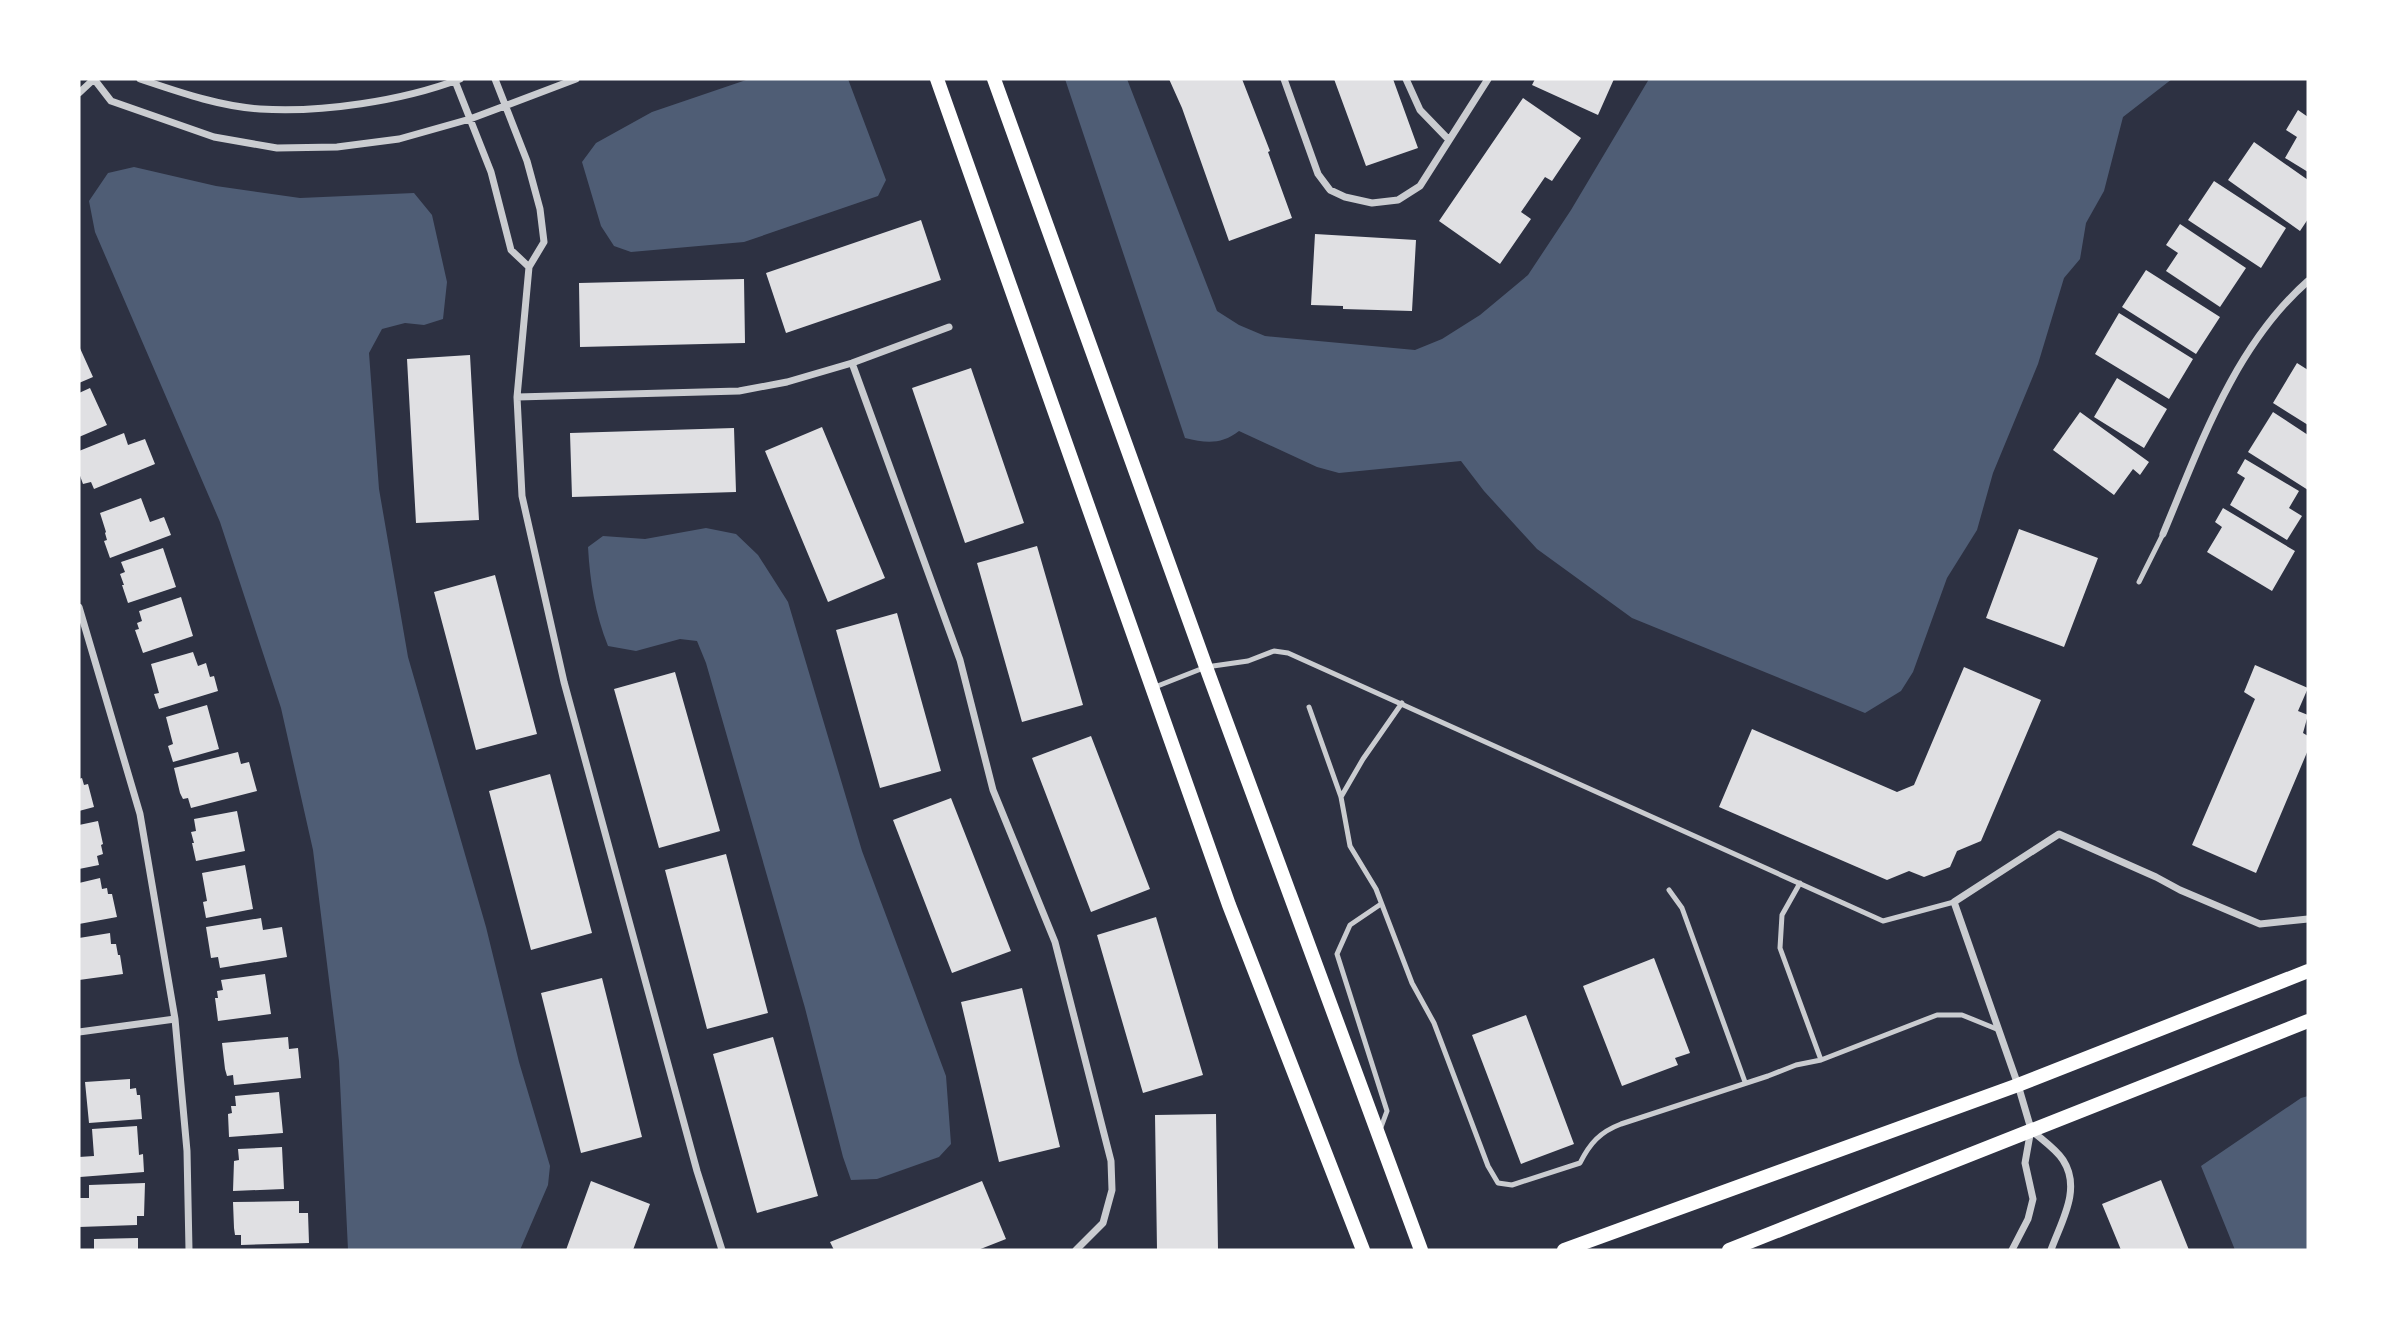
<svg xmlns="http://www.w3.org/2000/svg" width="2387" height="1329" viewBox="0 0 2387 1329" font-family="Montserrat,sans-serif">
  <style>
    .water { fill: #4f5d75 }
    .building { fill: #e0e0e3 }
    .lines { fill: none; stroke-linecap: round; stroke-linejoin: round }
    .service { stroke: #caccd0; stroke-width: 5 }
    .minor { stroke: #caccd0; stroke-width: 7 }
    .secondary { stroke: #fff; stroke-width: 14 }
  </style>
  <rect width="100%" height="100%" fill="#2d3142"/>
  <!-- water -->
  <path class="water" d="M749 79H848L886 180 878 196 744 242 631 252 614 246 601 226 582 162 596 143 652 112Z
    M1065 79H1127L1217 311 1239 325 1265 336 1415 350 1442 339 1480 315 1528 275 1571 210 1649 79H2172L2123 117 2104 191 2086 223 2080 259 2064 278 2038 364 1993 473 1977 530 1947 578 1913 672 1901 691 1865 713 1632 618 1537 549 1484 491 1461 461 1339 473 1317 467 1239 431C1221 445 1206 443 1185 438Z
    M134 167 216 186 300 198 414 193 432 215 447 282 443 319 424 325 405 323 382 329 369 353 379 489 408 657 486 927 519 1062 550 1166 548 1185 520 1250H348L339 1061 313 850 281 708 220 522 95 232 89 201 108 173Z
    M706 528 736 534 758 555 788 602 862 851 946 1076 951 1144 939 1157 877 1179 851 1180 843 1157 805 1008 706 663 697 641 680 639 636 651 608 646C595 613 590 582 588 547L603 536 645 539Z
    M2308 1096V1250H2235L2201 1166 2301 1098Z"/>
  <!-- building -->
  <path class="building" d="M1169 79H1242L1270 151 1268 152 1292 218 1229 241 1182 108Z
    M1334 79H1393L1418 148 1366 166Z
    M1535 79H1614L1598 115 1532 85Z
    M1523 98 1581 138 1552 181 1545 177 1521 212 1531 219 1500 264 1439 221Z
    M2298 110 2308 117V172L2285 158 2297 137 2286 130Z
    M2254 142 2308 180V219L2300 231 2228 180Z
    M2214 181 2286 228 2261 268 2188 220Z
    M921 220 941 280 786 333 766 273Z
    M2180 224 2246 268 2220 307 2166 271 2178 253 2166 245Z
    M1315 234 1416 240 1412 311 1343 309V306L1311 305Z
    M2146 270 2220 317 2196 354 2122 307Z
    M744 279 745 343 580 347 579 283Z
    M2119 313 2193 359 2169 399 2095 354Z
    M79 346 93 377 79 383Z
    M470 355 479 520 416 523 407 359Z
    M2297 363 2308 370V425L2273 403Z
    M971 368 1024 523 965 543 912 388Z
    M2117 378 2167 409 2144 448 2094 417Z
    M90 388 107 425 79 437V393Z
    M2080 412 2149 462 2140 475 2133 469 2114 495 2053 450Z
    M2273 412 2308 435V490L2248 452Z
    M822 427 885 578 828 602 765 451Z
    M734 428 736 492 572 497 570 433Z
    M124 433 128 445 145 439 155 464 94 489 91 482 83 484 79 473V451Z
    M2245 459 2299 491 2289 508 2302 516 2287 540 2230 505 2245 478 2237 473Z
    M141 498 150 522 164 517 171 535 110 558 104 541 107 540 105 533 106 532 100 513Z
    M2223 508 2295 551 2272 591 2207 552 2222 527 2215 522Z
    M2019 529 2098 558 2064 647 1986 618Z
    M1037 546 1083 705 1022 722 977 563Z
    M163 548 176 587 128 603 122 585H124L120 574 125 572 121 562Z
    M495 575 537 734 476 750 434 592Z
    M181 597 193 636 143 653 135 630 139 629 137 623 142 621 139 611Z
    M897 613 941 771 880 788 836 630Z
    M193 652 198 666 206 663 210 677 214 676 218 691 159 709 154 694 159 693 151 664Z
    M2255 665 2308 688 2298 711 2308 715 2303 733 2308 736V750L2256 873 2192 845 2255 699 2244 692Z
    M1964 667 2041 700 1981 841 1957 851 1950 867 1924 877 1909 871 1887 880 1719 807 1752 729 1897 792 1914 785Z
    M675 672 720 831 659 848 614 689Z
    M207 705 219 749 173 762 168 746 173 744 166 717Z
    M1091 736 1150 889 1091 912 1032 758Z
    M238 752 241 764 249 762 257 791 191 808 188 798 183 799 180 793 174 768Z
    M550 774 592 933 531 950 489 791Z
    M82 778 84 785 88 784 94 807 79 811V779Z
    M951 798 1011 951 952 973 893 820Z
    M237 811 245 851 196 861 192 843H194L191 832 196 831 194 819Z
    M98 821 103 844 101 845 103 854 97 856 99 865 79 869V825Z
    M726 854 768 1013 707 1029 665 870Z
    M245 865 253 909 206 918 203 902 207 901 202 873Z
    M100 878 102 889 107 888 108 894H112L117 917 79 924V883Z
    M1156 917 1203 1075 1143 1093 1097 935Z
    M261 918 263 930 282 927 287 957 220 968 218 957 211 958 206 927Z
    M110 933 111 944H116L118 955H120L123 974 79 980V938Z
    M1654 958 1690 1053 1675 1058 1678 1065 1622 1086 1583 986Z
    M265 974 271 1014 218 1021 215 998H218L217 991 223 990 221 980Z
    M602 978 642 1137 581 1153 541 993Z
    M1022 988 1060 1147 999 1162 961 1002Z
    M1526 1015 1574 1144 1521 1164 1472 1035Z
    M288 1037 289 1049 298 1048 301 1078 234 1085 233 1075 227 1076 225 1069 222 1043Z
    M773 1037 818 1196 757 1213 713 1054Z
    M130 1079V1089L136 1088 137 1095H140L142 1119 89 1123 85 1082Z
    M279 1092 283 1133 229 1137 228 1114 232 1113 231 1106H236L235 1096Z
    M1216 1114 1218 1250H1157L1155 1115Z
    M137 1126 139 1155 143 1154 144 1172 80 1177 79 1157 94 1156 92 1129Z
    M282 1147 284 1189 233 1191 234 1161 239 1160 238 1149Z
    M2161 1180 2189 1250H2121L2102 1204Z
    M591 1181 650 1204 633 1250H566Z
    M982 1181 1006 1239 978 1250H834L830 1242Z
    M145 1183 144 1216H137V1225L79 1227V1198H89V1185Z
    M299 1201V1213H308L309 1243 241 1245V1235H235L234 1228 233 1202Z
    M138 1238V1250H94V1239Z"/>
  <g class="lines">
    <!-- service -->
    <path class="service" d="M2139 582 2163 534
      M1155 687 1206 667 1248 661 1274 651 1288 653 1883 921 1954 902
      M1309 707 1341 797 1350 846 1376 889 1412 983 1434 1023 1488 1166 1498 1183 1512 1185 1580 1163C1590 1143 1600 1132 1621 1124L1768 1076 1796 1065 1821 1060 1937 1015H1962L1999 1030
      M1341 797 1363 759 1402 703
      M1800 883 1782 915 1780 948 1821 1060
      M1669 890 1682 908 1745 1082
      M1380 1130 1387 1111 1337 954 1350 925 1381 904"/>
    <!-- minor -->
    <path class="minor" d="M94 79 111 101 214 137 277 148 337 147 399 139 470 119 576 79
      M140 79C179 92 218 106 260 109 321 113 402 101 460 79
      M495 79 527 161 540 209 544 242 529 267 517 397 522 496 564 682 697 1171 722 1250
      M1284 79 1318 174 1330 190 1345 197 1372 203 1398 200 1420 186 1488 79
      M1406 79 1420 110 1449 140
      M455 81 491 172 511 250 529 267
      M79 93 94 79
      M852 363 960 660 993 790 1055 942 1111 1161 1112 1190 1103 1223 1076 1250
      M517 397 739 391 787 382 852 363 949 327
      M2163 534C2200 446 2234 346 2308 281
      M79 607 140 814 175 1019 187 1151 189 1250
      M79 1032 175 1019
      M2031 1130C2041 1139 2056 1149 2063 1160 2082 1189 2061 1222 2051 1250
      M2012 1250 2028 1219 2033 1199 2025 1163 2031 1129 2018 1085 1954 902 2059 834 2156 877 2180 890 2260 924 2308 919"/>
    <!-- secondary -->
    <path class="secondary" d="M937 79 1229 905 1363 1250
      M994 79 1206 667 1421 1250
      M1564 1250 2018 1085 2308 971
      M1729 1250 2308 1021"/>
  </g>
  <!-- border -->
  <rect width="2387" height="1329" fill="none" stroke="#ffffff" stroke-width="161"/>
</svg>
